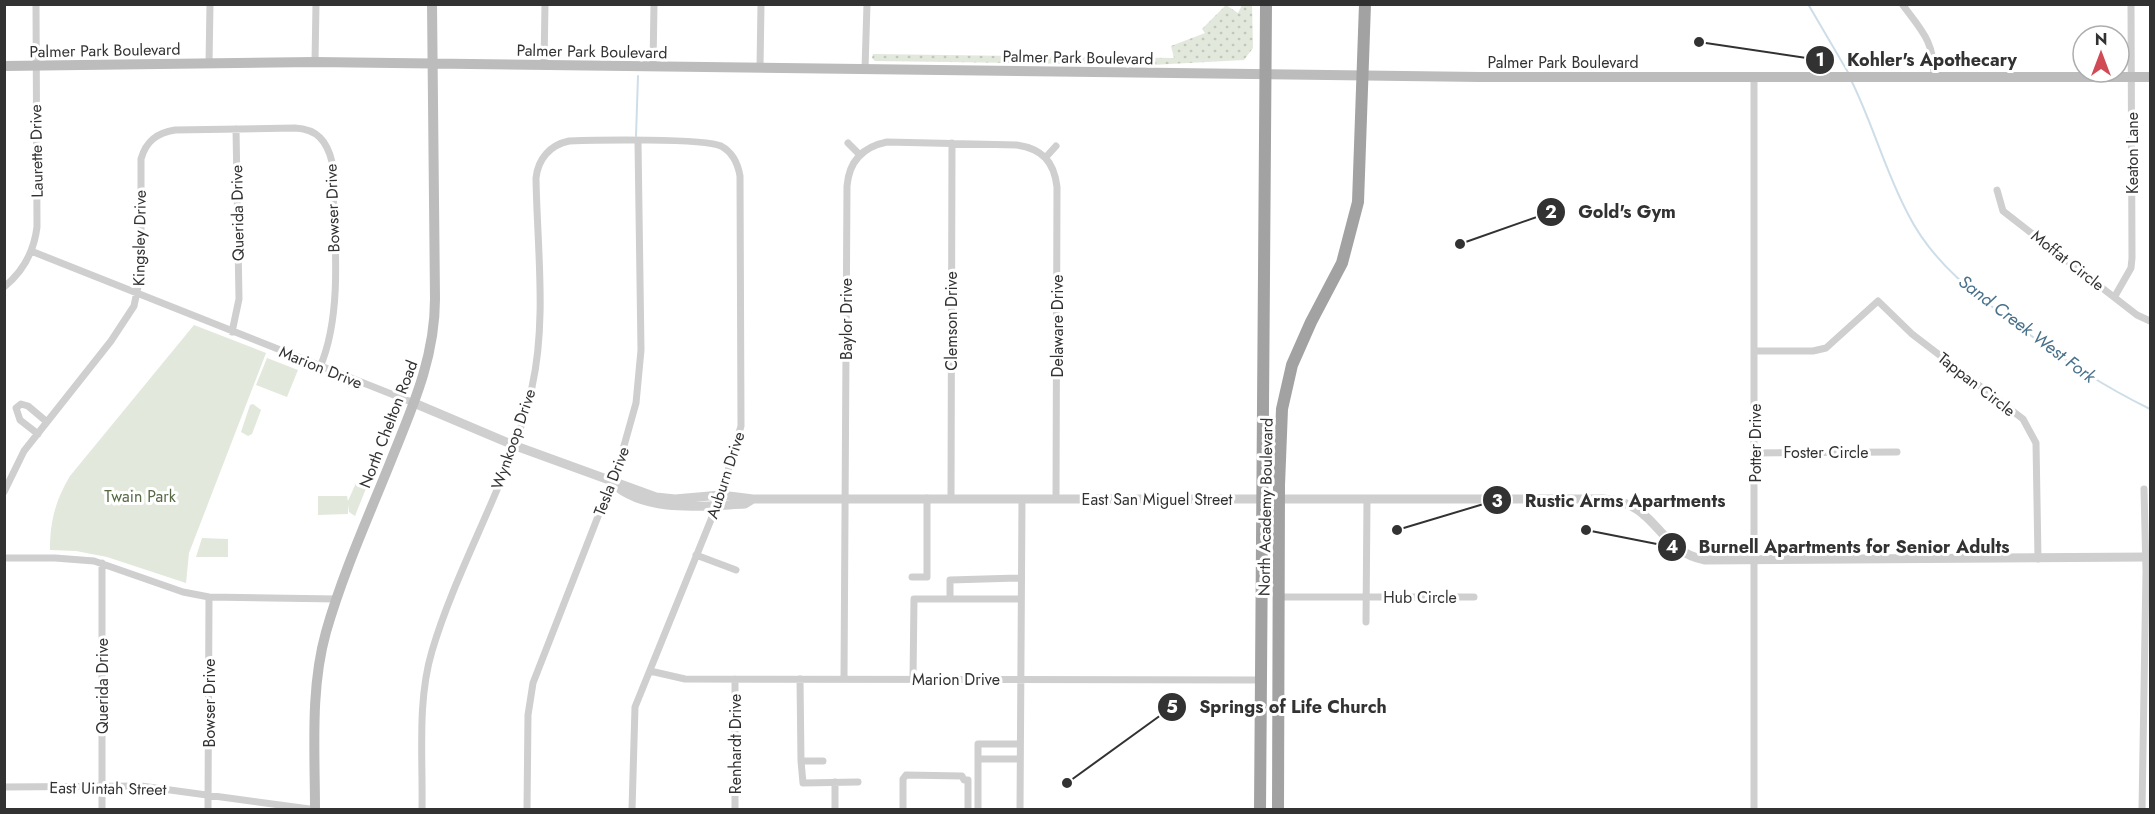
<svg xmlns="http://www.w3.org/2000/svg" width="2155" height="814" viewBox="0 0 2155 814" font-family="Jost,sans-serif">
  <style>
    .grass { fill: url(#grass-dots) }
    .park { fill: #e2e8dc }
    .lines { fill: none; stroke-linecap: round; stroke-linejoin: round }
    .stream { stroke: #cedee8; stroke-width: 2 }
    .minor { stroke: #cfcfcf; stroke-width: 7 }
    .tertiary { stroke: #cfcfcf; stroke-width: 9 }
    .secondary { stroke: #bcbcbc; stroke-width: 10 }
    .trunk { stroke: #a2a2a2; stroke-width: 12 }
    .labels { text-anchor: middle; stroke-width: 6; stroke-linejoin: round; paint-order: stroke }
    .street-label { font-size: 16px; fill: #323232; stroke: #fff }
    .park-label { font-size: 16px; fill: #556944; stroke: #fff }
    .water-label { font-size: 18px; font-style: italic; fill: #49718b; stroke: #fff }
    .leader { fill: none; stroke: #323232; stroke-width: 2 }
    .callout-dot { fill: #323232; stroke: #fff; stroke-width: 2 }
    .mark-label { font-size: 18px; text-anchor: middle; font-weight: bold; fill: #fff }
    .callout-label { font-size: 18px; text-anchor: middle; font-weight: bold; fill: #323232; stroke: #fff; stroke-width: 6; stroke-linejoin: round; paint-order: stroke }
  </style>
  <defs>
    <pattern id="grass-dots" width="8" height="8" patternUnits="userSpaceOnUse" patternTransform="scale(1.5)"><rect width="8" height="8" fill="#e2e8dc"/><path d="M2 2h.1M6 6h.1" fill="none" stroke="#c2c7bd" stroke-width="1.8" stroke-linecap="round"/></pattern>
  </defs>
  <rect width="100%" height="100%" fill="#fff"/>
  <!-- grass -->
  <path class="grass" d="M1226 5 1238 13 1242 5H1252L1253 48 1244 60 1151 65 875 61 872 58 873 54 1174 58 1171 46 1205 33 1202 29Z"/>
  <!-- park -->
  <path class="park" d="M194 325 266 353 189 553 186 583 107 557 76 551 50 550C50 522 55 501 70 476Z
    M267 358 298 370 287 397 256 385Z
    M253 404 261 410 252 434 248 436 241 432 250 405Z
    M356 483 367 486 355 516 349 512 348 504V514L318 515V496H347L348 501Z
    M202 538 228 539V557H196Z"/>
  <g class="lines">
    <!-- stream -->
    <path class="stream" d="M1808 4 1849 74
      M1851 80C1873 124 1885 171 1908 214 1934 266 1981 299 2026 332 2069 363 2103 386 2150 409
      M636 136 638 76"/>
    <!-- minor -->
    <path class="minor" d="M1902 4C1922 31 1934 41 1934 76
      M315 62 316 4
      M209 64 210 4
      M544 65 545 4
      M653 66 654 4
      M760 67 761 4
      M865 69 867 4
      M848 143 860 155
      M1046 157 1056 146
      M1997 190 2003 211 2137 315 2150 321
      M31 251 414 403
      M4 287C24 271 34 251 37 227L36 4
      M2115 296 2131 268 2132 258 2131 4
      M232 332 239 299 236 129
      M1755 351H1813L1826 348 1878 301 1912 334 2023 419 2036 443 2038 559
      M38 434 20 420 16 408 21 404 28 406 47 422
      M1755 453 1897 452
      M4 492 24 451 111 341 134 306 141 272V159C146 141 157 133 175 130L295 128C317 129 327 141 332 162 333 225 345 309 320 367
      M951 498 952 143
      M696 555 736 570
      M4 558H55L94 561 183 592 209 597 337 599
      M102 563V810
      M912 577H927V498
      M1280 597H1474
      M950 599V580L1021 578
      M1366 622 1367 499
      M650 671 685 679 1263 680
      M800 679 801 761H823
      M844 679 847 186C849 162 862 147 887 142L1017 145C1042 149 1054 161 1057 187L1056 498
      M913 679 914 599H1021
      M978 759H1020
      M801 761 803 783 858 782
      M835 782V810
      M4 787 141 786 317 810
      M208 810 209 597
      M422 810C423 757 417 701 432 651 458 563 512 476 532 387 547 320 537 246 536 178 538 159 550 145 569 141 594 140 704 138 721 146 732 152 738 164 740 176L741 426 721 495 635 707 632 810
      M527 810 528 715 533 683 620 460 636 403 641 350 638 142
      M735 810V679
      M903 810V779L906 775 962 776 964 780H968V810
      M978 810V744H1020
      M1020 810 1022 499
      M1754 810V77
      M2142 810 2146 571 2144 489"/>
    <!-- tertiary -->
    <path class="tertiary" d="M414 403 513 445 656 497 675 499 721 495 753 499H1603C1659 502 1655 550 1705 560L2150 557
      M612 483C646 514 703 506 745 504L753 499"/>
    <!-- secondary -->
    <path class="secondary" d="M4 66 315 62 1480 77H2150
      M315 810C315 751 310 689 326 632 344 569 372 509 396 448 416 399 435 353 435 299L432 4"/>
    <!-- trunk -->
    <path class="trunk" d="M1260 810 1266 4
      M1278 810 1279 485 1282 409 1292 365 1311 322 1342 263 1358 202 1365 4"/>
  </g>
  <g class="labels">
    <!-- street labels -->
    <g class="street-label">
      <text transform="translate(105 50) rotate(-1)" y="6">Palmer Park Boulevard</text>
      <text transform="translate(592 51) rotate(1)" y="6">Palmer Park Boulevard</text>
      <text transform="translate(1078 57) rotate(1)" y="6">Palmer Park Boulevard</text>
      <text x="1563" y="68">Palmer Park Boulevard</text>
      <text transform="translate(36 151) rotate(-91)" y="6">Laurette Drive</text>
      <text transform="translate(2132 153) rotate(-90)" y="6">Keaton Lane</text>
      <text transform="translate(332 208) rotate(-92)" y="6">Bowser Drive</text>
      <text transform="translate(237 213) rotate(-91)" y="6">Querida Drive</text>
      <text transform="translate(139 238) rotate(-89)" y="6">Kingsley Drive</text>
      <text transform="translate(2068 260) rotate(38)" y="6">Moffat Circle</text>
      <text transform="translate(846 319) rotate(-90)" y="6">Baylor Drive</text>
      <text transform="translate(951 321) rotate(-90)" y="6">Clemson Drive</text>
      <text transform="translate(1057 326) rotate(-90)" y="6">Delaware Drive</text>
      <text transform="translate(321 367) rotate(22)" y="6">Marion Drive</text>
      <text transform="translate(1977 384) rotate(38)" y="6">Tappan Circle</text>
      <text transform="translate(388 424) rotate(-69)" y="6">North Chelton Road</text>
      <text transform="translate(513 439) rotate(-71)" y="6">Wynkoop Drive</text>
      <text transform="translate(1755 443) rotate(-90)" y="6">Potter Drive</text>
      <text x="1826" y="458">Foster Circle</text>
      <text transform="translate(725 475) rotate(-72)" y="6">Auburn Drive</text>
      <text transform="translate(611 481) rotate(-69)" y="6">Tesla Drive</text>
      <text x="1157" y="505">East San Miguel Street</text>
      <text transform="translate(1265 507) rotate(-89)" y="6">North Academy Boulevard</text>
      <text x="1420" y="603">Hub Circle</text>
      <text x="956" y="685">Marion Drive</text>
      <text transform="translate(102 686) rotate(-90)" y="6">Querida Drive</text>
      <text transform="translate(209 703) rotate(-90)" y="6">Bowser Drive</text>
      <text transform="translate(735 744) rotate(-90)" y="6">Renhardt Drive</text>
      <text transform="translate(108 788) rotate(1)" y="6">East Uintah Street</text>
    </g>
    <!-- park labels -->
    <g class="park-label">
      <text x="140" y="502">Twain Park</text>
    </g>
    <!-- water labels -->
    <g class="water-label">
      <text transform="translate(2027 329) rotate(37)" y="6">Sand Creek West Fork</text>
    </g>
  </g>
  <!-- callouts -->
  <path class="leader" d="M1699 42L1820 60M1460 244L1551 212M1397 530L1497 500M1586 530L1672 547M1067 783L1172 707"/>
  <g class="callout-dot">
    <circle cx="1699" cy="42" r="6"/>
    <circle cx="1460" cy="244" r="6"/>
    <circle cx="1397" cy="530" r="6"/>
    <circle cx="1586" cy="530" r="6"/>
    <circle cx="1067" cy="783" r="6"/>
    <circle cx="1820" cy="60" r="15"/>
    <circle cx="1551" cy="212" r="15"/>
    <circle cx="1497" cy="500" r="15"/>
    <circle cx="1672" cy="547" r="15"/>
    <circle cx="1172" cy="707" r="15"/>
  </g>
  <g class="mark-label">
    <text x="1820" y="66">1</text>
    <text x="1551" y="218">2</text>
    <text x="1497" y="507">3</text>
    <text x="1672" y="553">4</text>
    <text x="1172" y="713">5</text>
  </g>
  <g class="callout-label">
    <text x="1932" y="66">Kohler's Apothecary</text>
    <text x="1627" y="218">Gold's Gym</text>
    <text x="1625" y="507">Rustic Arms Apartments</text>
    <text x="1854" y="553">Burnell Apartments for Senior Adults</text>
    <text x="1293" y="713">Springs of Life Church</text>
  </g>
  <!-- border -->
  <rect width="2155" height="814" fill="none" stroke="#323232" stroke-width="12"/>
  <!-- north arrow -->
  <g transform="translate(2101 54)"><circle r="28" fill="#ffffff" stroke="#adadad" stroke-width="1.5"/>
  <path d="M0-4.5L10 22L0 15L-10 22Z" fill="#d14b56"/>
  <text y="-9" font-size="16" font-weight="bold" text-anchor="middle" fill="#323232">N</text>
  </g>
</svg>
